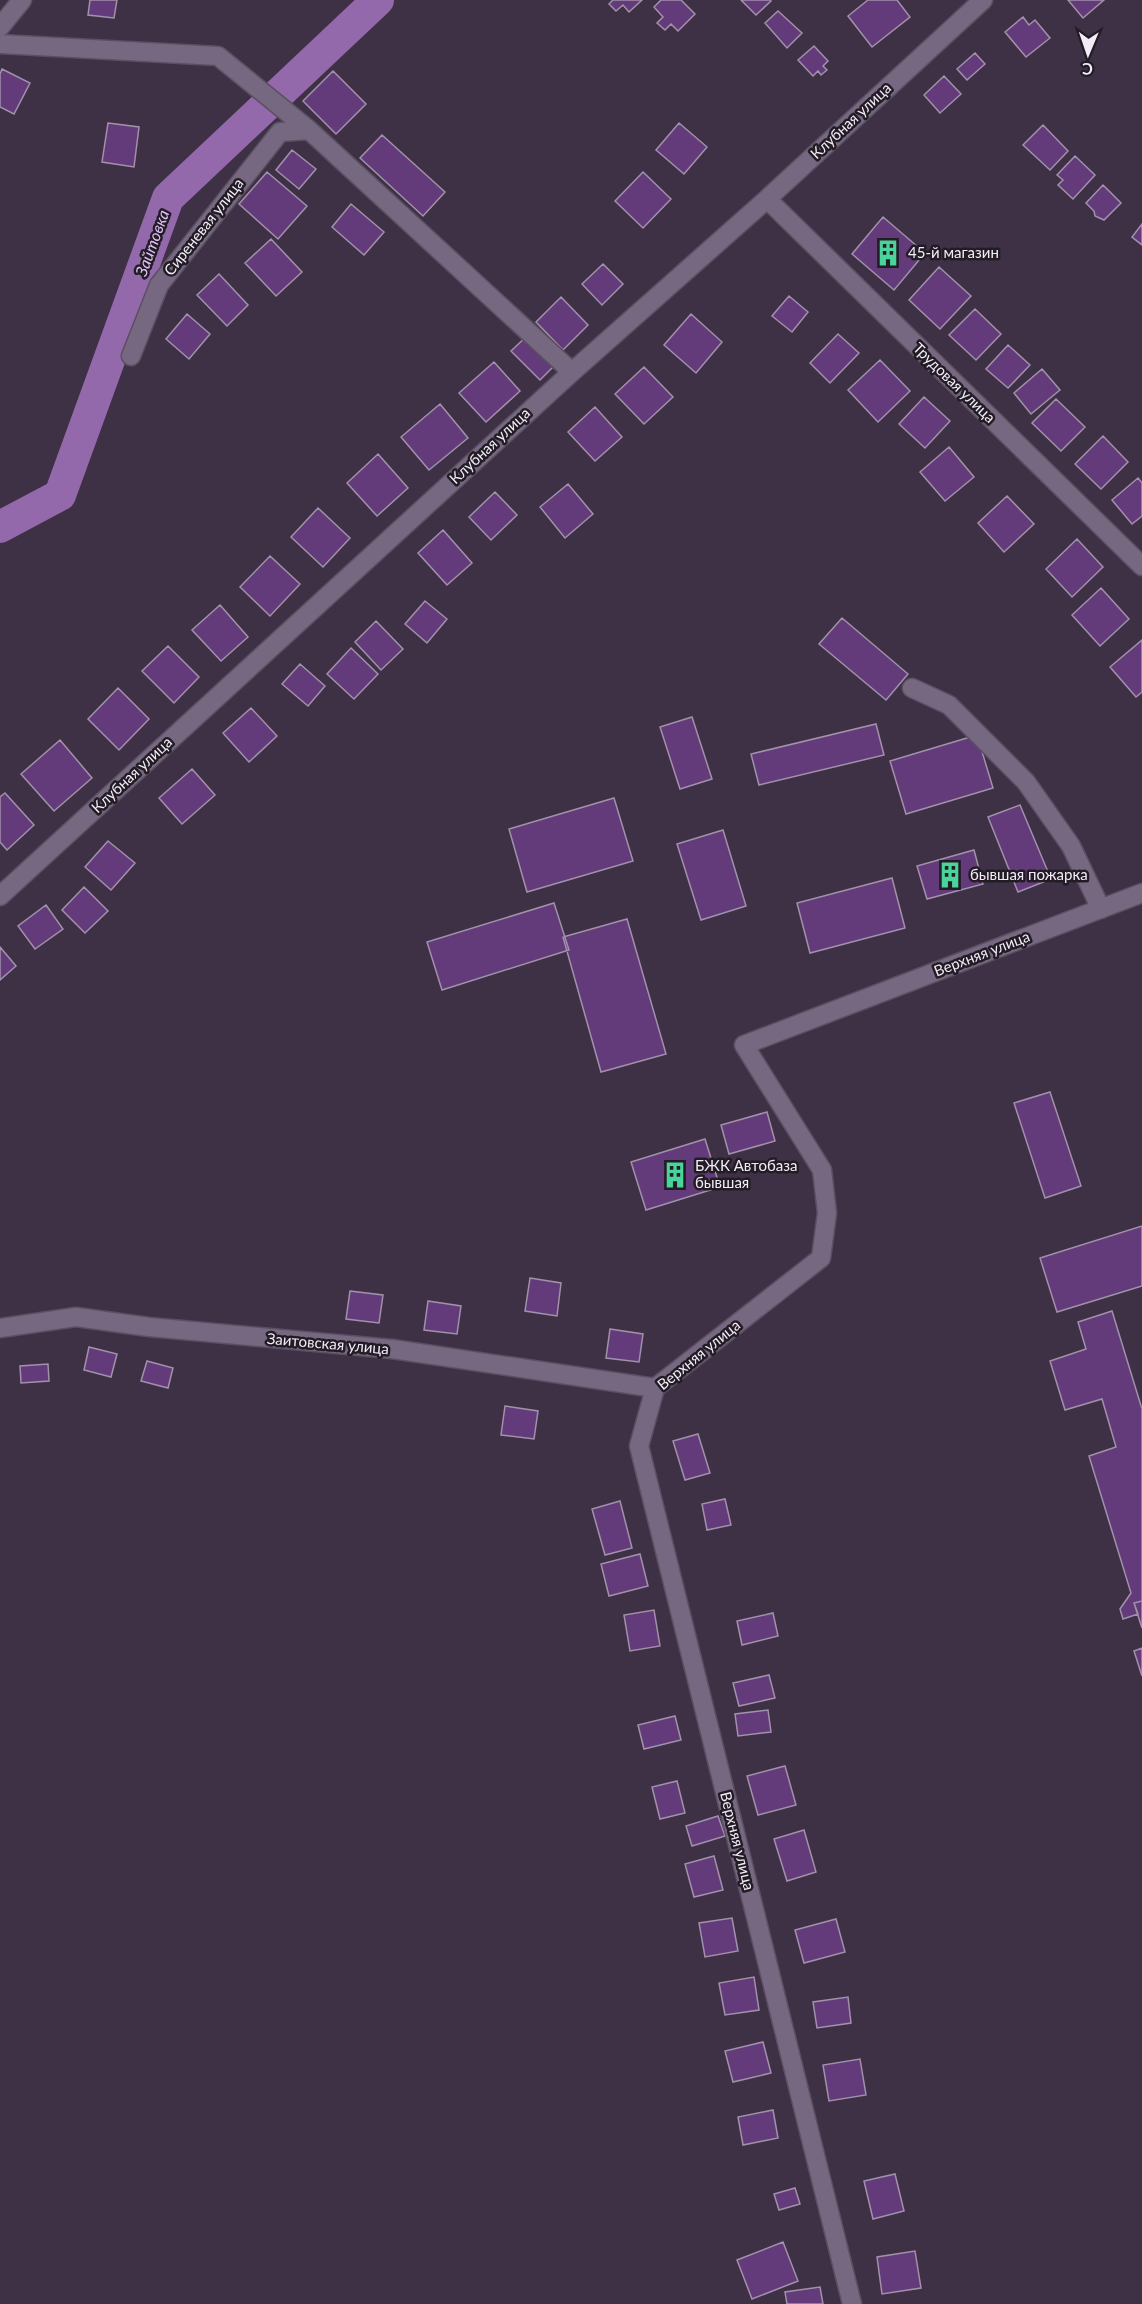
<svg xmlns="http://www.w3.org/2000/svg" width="1142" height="2304" viewBox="0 0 1142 2304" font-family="Lato,sans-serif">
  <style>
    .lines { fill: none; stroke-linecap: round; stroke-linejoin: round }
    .river { stroke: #9369ac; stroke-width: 32 }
    .building { fill: #643b7a; stroke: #a191aa; stroke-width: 1.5 }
    .minor-casing { stroke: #5b4f61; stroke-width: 21 }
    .minor { stroke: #766880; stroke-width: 18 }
    .labels { text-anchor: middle; stroke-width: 5; stroke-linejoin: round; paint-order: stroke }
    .street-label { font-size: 15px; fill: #f4ebf9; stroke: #221c25 }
    .poi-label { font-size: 15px; fill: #f4ebf9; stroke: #221c25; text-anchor: start }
    .water-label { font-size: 16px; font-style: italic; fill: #e3c0f7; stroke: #221c25 }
  </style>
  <rect width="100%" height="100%" fill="#3e3146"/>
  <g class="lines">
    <!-- river -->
    <path class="river" d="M0 527 60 495 168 198 378 0"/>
  </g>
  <!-- building -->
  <path class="building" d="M90 0H117L114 18 88 15Z
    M613 0H642L629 12 623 5 616 11 609 4Z
    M661 0H681L695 14 678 31 671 24 665 30 657 23 663 17 654 7Z
    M741 0H770L771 1 756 15Z
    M868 0H897L910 17 872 47 848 16Z
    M1068 0H1104L1083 18Z
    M778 11 802 33 787 48 765 23Z
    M1023 17 1029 25 1035 20 1050 38 1026 57 1005 32Z
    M814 46 828 61 823 66 827 70 821 75 818 71 813 76 798 60Z
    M975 53 985 64 967 80 957 69Z
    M2 69 30 83 14 114 0 107V74Z
    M333 71 366 104 336 134 303 101Z
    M944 76 961 94 940 113 924 95Z
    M108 123 139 127 134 167 102 162Z
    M679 123 707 147 684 174 656 150Z
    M1043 125 1068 151 1050 170 1023 145Z
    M382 135 445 192 423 216 360 158Z
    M292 150 316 169 299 189 276 170Z
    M1075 156 1095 175 1073 199 1058 185 1063 180 1057 175Z
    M267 172 307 206 278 239 239 204Z
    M643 172 671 199 643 228 615 201Z
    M1103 185 1121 203 1104 220 1095 216 1094 211 1086 203Z
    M351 204 384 232 364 255 332 227Z
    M883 217 925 253 894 290 852 254Z
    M1142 224V245L1132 237Z
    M271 239 302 272 276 296 245 263Z
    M603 264 623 284 602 305 582 284Z
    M939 267 971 296 940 329 909 300Z
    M219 274 248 305 227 326 197 295Z
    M789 296 808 312 792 332 772 316Z
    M561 297 588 325 563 350 536 322Z
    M975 309 1001 334 976 360 949 335Z
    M187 314 210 334 189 359 166 339Z
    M691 314 722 342 696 373 664 345Z
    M529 334 557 363 540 380 511 351Z
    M838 334 859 353 830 383 810 363Z
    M1008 345 1030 365 1008 388 986 369Z
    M880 360 910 391 878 422 848 390Z
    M494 362 520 391 486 422 459 393Z
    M644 367 673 397 644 424 615 394Z
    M1042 369 1060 390 1031 414 1014 393Z
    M924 397 950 421 925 448 899 424Z
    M1056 399 1085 427 1061 451 1032 423Z
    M440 404 468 438 429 470 401 437Z
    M595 407 622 437 595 461 568 432Z
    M1103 436 1128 462 1101 489 1075 464Z
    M949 447 974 477 945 501 920 472Z
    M378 454 408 488 377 516 347 483Z
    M1138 478 1142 483V516L1132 524 1112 500Z
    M568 484 593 514 565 538 540 507Z
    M495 492 517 515 491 540 469 517Z
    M1007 496 1034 524 1004 552 978 523Z
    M318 508 350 538 323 567 291 537Z
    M443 530 472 563 447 585 418 553Z
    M1077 539 1103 567 1072 597 1046 569Z
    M270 556 300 584 270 616 240 587Z
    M1101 588 1129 619 1100 646 1072 615Z
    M425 601 447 619 427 643 405 624Z
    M220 605 248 637 221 661 192 630Z
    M842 618 908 674 886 700 819 644Z
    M376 621 403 649 381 670 355 642Z
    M1142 640V692L1136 697 1110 667Z
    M168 646 199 677 174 703 142 671Z
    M351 648 378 674 354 699 327 674Z
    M300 664 325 686 308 706 282 684Z
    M118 688 149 719 119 750 88 719Z
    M251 708 277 736 249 762 223 733Z
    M692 717 712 779 680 789 660 727Z
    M876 724 884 755 759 785 751 754Z
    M977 735 993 788 906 814 890 761Z
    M60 740 92 778 54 811 21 774Z
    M192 769 215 795 182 824 159 798Z
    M5 793 34 825 7 850 0 842V797Z
    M614 798 633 861 527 892 509 829Z
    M1020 805 1051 879 1018 892 988 817Z
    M723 830 746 906 701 920 677 844Z
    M108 841 135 863 111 890 85 867Z
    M974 850 983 884 927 899 917 866Z
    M892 878 905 928 810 953 797 903Z
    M84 887 108 911 85 933 62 910Z
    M554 903 569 950 442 990 427 942Z
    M46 905 63 929 35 949 18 926Z
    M627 919 666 1054 601 1072 563 937Z
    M0 947 16 966 0 980Z
    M1050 1092 1081 1186 1045 1198 1014 1103Z
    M767 1112 775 1141 729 1154 721 1125Z
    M705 1139 720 1187 646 1210 631 1162Z
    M1142 1226V1286L1057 1312 1040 1258Z
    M530 1278 561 1283 557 1316 525 1311Z
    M350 1291 383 1295 379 1323 346 1319Z
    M428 1301 461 1306 457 1334 424 1330Z
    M1112 1311 1142 1409V1601L1134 1603 1138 1614 1123 1619 1120 1609 1131 1593 1089 1456 1116 1447 1102 1399 1065 1410 1050 1361 1086 1349 1078 1322Z
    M610 1329 643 1334 639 1362 606 1358Z
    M89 1347 117 1354 111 1377 84 1370Z
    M147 1361 173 1368 168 1388 141 1381Z
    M48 1364 49 1381 21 1383 20 1366Z
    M505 1406 538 1411 534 1439 501 1435Z
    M698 1434 710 1473 685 1480 673 1441Z
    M725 1499 731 1525 707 1530 702 1504Z
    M620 1501 632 1548 605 1555 592 1509Z
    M640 1554 648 1586 609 1596 601 1564Z
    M1142 1601V1628L1134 1603Z
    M654 1610 660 1646 630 1651 624 1615Z
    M773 1613 778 1636 742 1645 737 1621Z
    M1142 1648V1676L1134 1651Z
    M769 1675 775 1698 739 1706 733 1683Z
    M768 1710 771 1732 738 1736 735 1714Z
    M675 1716 681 1740 644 1749 638 1725Z
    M785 1766 796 1805 758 1815 747 1776Z
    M677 1781 685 1813 660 1819 652 1787Z
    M718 1816 725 1836 692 1846 686 1826Z
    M804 1830 816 1872 787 1881 774 1839Z
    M714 1856 723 1890 694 1897 685 1864Z
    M732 1918 738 1951 705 1957 699 1923Z
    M836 1919 845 1952 804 1963 795 1930Z
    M754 1977 759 2010 725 2015 719 1983Z
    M848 1997 851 2023 817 2028 813 2002Z
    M763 2042 771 2073 733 2082 725 2051Z
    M860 2059 866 2095 829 2101 823 2065Z
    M773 2110 778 2138 743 2145 738 2117Z
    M895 2174 904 2211 873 2219 864 2181Z
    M795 2188 800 2204 779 2210 774 2194Z
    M783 2242 798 2281 752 2299 737 2260Z
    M915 2251 921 2288 882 2294 877 2257Z
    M820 2287 823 2304H787L785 2292Z"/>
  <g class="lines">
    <!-- minor casing -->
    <g class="minor-casing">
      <path id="minor" d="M0 27 22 0
        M0 44 218 56 309 130 572 372
        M767 199 1142 566
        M131 356 159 285 280 132 309 130
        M912 688 949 705 1026 782 1071 846 1101 909
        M0 896 572 372 767 199 983 0
        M0 1328 76 1317 149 1327 392 1349 655 1388
        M852 2304 639 1446 655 1388 821 1258 827 1213 822 1170 744 1045 1142 893"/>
    </g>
    <!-- minor -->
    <use href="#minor" class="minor"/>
  </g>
  <!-- icons -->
  <defs>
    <g id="building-bare" transform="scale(2.07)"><path d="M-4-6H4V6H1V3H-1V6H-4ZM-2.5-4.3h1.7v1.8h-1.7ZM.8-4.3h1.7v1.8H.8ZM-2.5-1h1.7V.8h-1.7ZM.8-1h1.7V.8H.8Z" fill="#4ad49c" stroke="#221c25" stroke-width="2.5" paint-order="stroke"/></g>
  </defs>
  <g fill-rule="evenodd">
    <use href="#building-bare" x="888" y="253"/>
    <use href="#building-bare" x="950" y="875"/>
    <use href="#building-bare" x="675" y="1175"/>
  </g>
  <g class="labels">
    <!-- street labels -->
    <g class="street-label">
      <text transform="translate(851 121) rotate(-43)" y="5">Клубная улица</text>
      <text transform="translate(204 227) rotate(-52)" y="5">Сиреневая улица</text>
      <text transform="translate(954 383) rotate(44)" y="5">Трудовая улица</text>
      <text transform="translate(490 446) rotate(-43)" y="5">Клубная улица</text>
      <text transform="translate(132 775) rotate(-43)" y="5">Клубная улица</text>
      <text transform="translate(982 954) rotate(-21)" y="5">Верхняя улица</text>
      <text transform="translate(328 1344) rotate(5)" y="5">Заитовская улица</text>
      <text transform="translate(699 1355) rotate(-39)" y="5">Верхняя улица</text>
      <text transform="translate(737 1841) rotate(76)" y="5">Верхняя улица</text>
    </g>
    <!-- poi labels -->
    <g class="poi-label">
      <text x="908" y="258">45-й магазин</text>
      <text x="970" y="880">бывшая пожарка</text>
      <text x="695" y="1171">БЖК Автобаза<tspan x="695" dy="17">бывшая</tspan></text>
    </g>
    <!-- water labels -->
    <g class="water-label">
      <text transform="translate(152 243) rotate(-70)" y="6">Зайтовка</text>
    </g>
  </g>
  <!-- north arrow -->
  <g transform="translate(1088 54) rotate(182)" stroke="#221c25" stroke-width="4.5" paint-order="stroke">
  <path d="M0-4.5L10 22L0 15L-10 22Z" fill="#f4ebf9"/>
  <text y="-9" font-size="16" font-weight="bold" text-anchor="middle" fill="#f4ebf9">С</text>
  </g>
</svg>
